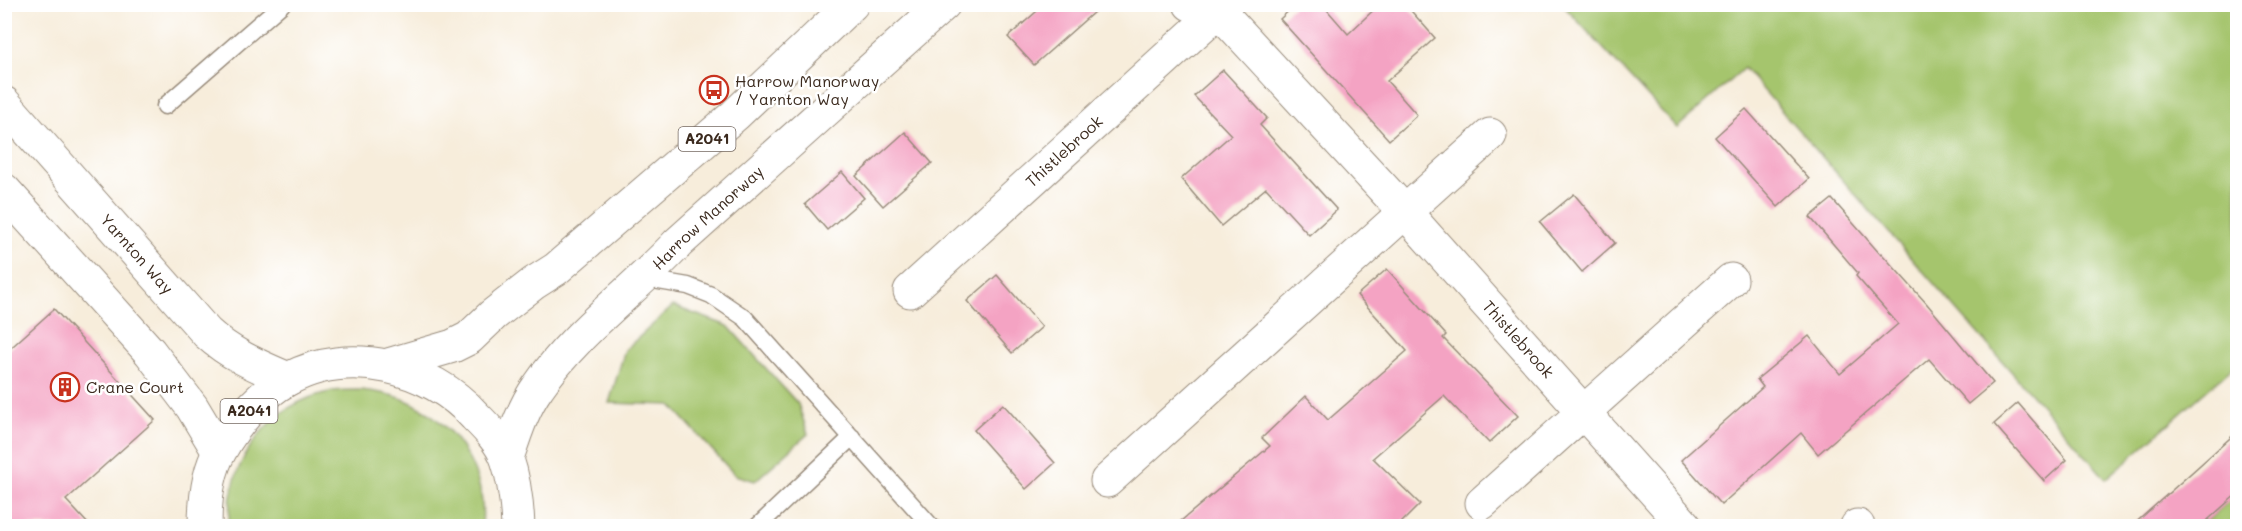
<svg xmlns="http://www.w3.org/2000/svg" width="2242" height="531" viewBox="0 0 2242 531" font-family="Mali,sans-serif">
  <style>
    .green { fill: #a5c56d; stroke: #707846; stroke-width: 1.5 }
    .building { fill: #f4a3c3 }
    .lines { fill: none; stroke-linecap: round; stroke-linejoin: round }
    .service-casing { stroke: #998c7c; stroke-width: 19 }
    .minor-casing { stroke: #998c7c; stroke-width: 35 }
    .tertiary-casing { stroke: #998c7c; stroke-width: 35 }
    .primary-casing { stroke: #998c7c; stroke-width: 35 }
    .service { stroke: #fff; stroke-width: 16 }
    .minor { stroke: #fff; stroke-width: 33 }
    .tertiary { stroke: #fff; stroke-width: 33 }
    .primary { stroke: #fff; stroke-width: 33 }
    .labels { text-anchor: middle; stroke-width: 5; stroke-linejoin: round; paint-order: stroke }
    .shield { fill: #fff; stroke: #766a62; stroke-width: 1.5 }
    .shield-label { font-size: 15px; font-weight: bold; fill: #3b2a1e }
    .poi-label { font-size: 16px; fill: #3b2a1e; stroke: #fff; text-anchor: start }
    .street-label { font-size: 16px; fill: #3b2a1e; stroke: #fff }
  </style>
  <rect width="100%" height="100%" fill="#fff"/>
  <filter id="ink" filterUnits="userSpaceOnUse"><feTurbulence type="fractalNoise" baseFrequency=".0167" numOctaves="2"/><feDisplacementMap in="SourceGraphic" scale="12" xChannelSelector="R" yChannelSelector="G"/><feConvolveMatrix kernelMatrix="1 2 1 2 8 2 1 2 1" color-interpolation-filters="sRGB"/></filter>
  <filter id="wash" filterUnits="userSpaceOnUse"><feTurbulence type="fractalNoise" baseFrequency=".008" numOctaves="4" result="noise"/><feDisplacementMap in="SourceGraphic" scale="24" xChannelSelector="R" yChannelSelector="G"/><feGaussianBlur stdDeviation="1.35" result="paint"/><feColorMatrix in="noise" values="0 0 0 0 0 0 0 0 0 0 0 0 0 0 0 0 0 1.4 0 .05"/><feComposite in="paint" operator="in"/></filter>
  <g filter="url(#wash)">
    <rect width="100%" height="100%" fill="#f7eddb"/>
    <!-- green -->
    <path class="green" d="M1563 5H2237V364L2106 479 1744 68 1677 128Z
      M673 306 728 326 798 404 808 434 755 481 735 475 671 405 609 403 625 350Z
      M361 390C379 392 398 395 414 404 459 428 487 476 482 526H229C227 462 266 404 333 391 342 390 352 390 361 390Z
      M2237 493V526H2206L2204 524Z"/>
    <g id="blocks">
      <!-- building -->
      <path class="building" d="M1045 4H1103L1034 65 1008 37Z
        M1296 4H1322L1348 34 1380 4H1405L1435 38 1387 81 1417 115 1389 140 1280 19Z
        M1223 70 1267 118 1260 125 1337 210 1309 235 1266 188 1221 226 1181 179 1231 135 1194 96Z
        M1746 109 1809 179 1778 207 1715 137Z
        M905 132 932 163 883 206 856 176Z
        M842 172 864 198 827 230 805 204Z
        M1574 194 1615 243 1582 272 1540 222Z
        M1832 199 1880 254 1881 253 1927 304 1993 383 1968 404 1929 359 1818 454 1801 433 1721 505 1681 460 1763 387 1757 379 1809 336 1840 374 1898 324 1856 276 1858 273 1810 217Z
        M1387 269 1446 335 1443 338 1518 416 1489 443 1444 396 1373 458 1420 504 1398 526H1175L1270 446 1262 438 1306 396 1328 420 1407 351 1357 295Z
        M997 275 1042 327 1012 353 967 301Z
        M54 309 155 420 66 500 90 526H4V354Z
        M2018 403 2067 460 2044 481 1994 424Z
        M1003 404 1055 463 1026 489 974 430Z
        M2238 431V493L2201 526H2132Z"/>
    </g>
  </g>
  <g filter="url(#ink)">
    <use href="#blocks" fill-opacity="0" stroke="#998c7c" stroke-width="1.5"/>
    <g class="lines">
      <!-- service casing -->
      <g class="service-casing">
        <path id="service" d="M165 106 282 4
          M641 278 688 286 711 295 745 318 931 526
          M758 526 852 437"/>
      </g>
      <!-- minor casing -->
      <g class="minor-casing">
        <g id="minor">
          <path id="s1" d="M1190 4 1219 11 1405 212 1685 526"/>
          <path id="s2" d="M910 291 1226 4"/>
          <path d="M1107 481 1490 135"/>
          <path d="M1482 503 1731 280"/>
          <path d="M1857 526H1858"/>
        </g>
      </g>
      <!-- tertiary casing -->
      <g class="tertiary-casing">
        <g id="tertiary">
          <path id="s3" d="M4 103 207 333C231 355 258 366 288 379"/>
          <path d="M4 190 150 352 192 407 219 452"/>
        </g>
      </g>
      <!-- primary casing -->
      <g class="primary-casing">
        <g id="primary">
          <path d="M388 365 453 346 469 338 493 315 534 283 556 269 735 115 852 4"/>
          <path id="s4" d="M507 458C515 434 523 408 538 387 576 331 633 292 678 243L944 4"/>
          <path d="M205 526C205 502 207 473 220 451 235 424 260 394 288 379 349 346 430 366 475 416 488 429 501 442 507 459 515 482 517 503 518 526"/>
        </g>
      </g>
      <!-- service -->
      <use href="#service" class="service"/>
      <!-- minor -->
      <use href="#minor" class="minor"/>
      <!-- tertiary -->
      <use href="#tertiary" class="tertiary"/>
      <!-- primary -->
      <use href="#primary" class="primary"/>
    </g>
  </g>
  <!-- icons -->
  <defs>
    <g id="bus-ring" transform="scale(1.5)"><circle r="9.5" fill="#fff" stroke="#c8321e" stroke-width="1.5"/><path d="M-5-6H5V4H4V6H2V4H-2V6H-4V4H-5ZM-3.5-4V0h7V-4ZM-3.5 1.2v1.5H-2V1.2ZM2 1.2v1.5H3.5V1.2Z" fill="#c8321e"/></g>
    <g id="building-ring" transform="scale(1.5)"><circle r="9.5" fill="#fff" stroke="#c8321e" stroke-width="1.5"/><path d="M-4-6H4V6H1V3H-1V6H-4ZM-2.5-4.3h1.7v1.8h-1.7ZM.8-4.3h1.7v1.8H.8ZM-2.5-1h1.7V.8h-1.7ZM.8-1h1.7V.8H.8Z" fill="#c8321e"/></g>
  </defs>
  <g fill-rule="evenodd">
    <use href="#bus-ring" x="714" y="90"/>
    <use href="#building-ring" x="65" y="387"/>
  </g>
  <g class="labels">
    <!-- shield labels -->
    <g class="shield">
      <rect x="678.5" y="127" width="57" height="24" rx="4.5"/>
      <rect x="220.5" y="399" width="57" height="24" rx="4.5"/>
    </g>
    <g class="shield-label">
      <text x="707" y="144">A2041</text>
      <text x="249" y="416">A2041</text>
    </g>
    <!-- poi labels -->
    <g class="poi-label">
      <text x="735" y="87">Harrow Manorway<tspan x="735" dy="18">/ Yarnton Way</tspan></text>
      <text x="86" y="393">Crane Court</text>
    </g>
    <!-- street labels -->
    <g class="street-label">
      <text dy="6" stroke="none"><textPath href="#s2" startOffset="208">Thistlebrook</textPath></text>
      <text dy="6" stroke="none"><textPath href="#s4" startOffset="318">Harrow Manorway</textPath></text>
      <text dy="6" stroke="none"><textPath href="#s3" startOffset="201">Yarnton Way</textPath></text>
      <text dy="6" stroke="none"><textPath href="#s1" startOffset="474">Thistlebrook</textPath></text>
    </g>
  </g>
  <!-- margin -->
  <rect width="2242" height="531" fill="none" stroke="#fff" stroke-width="24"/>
</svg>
